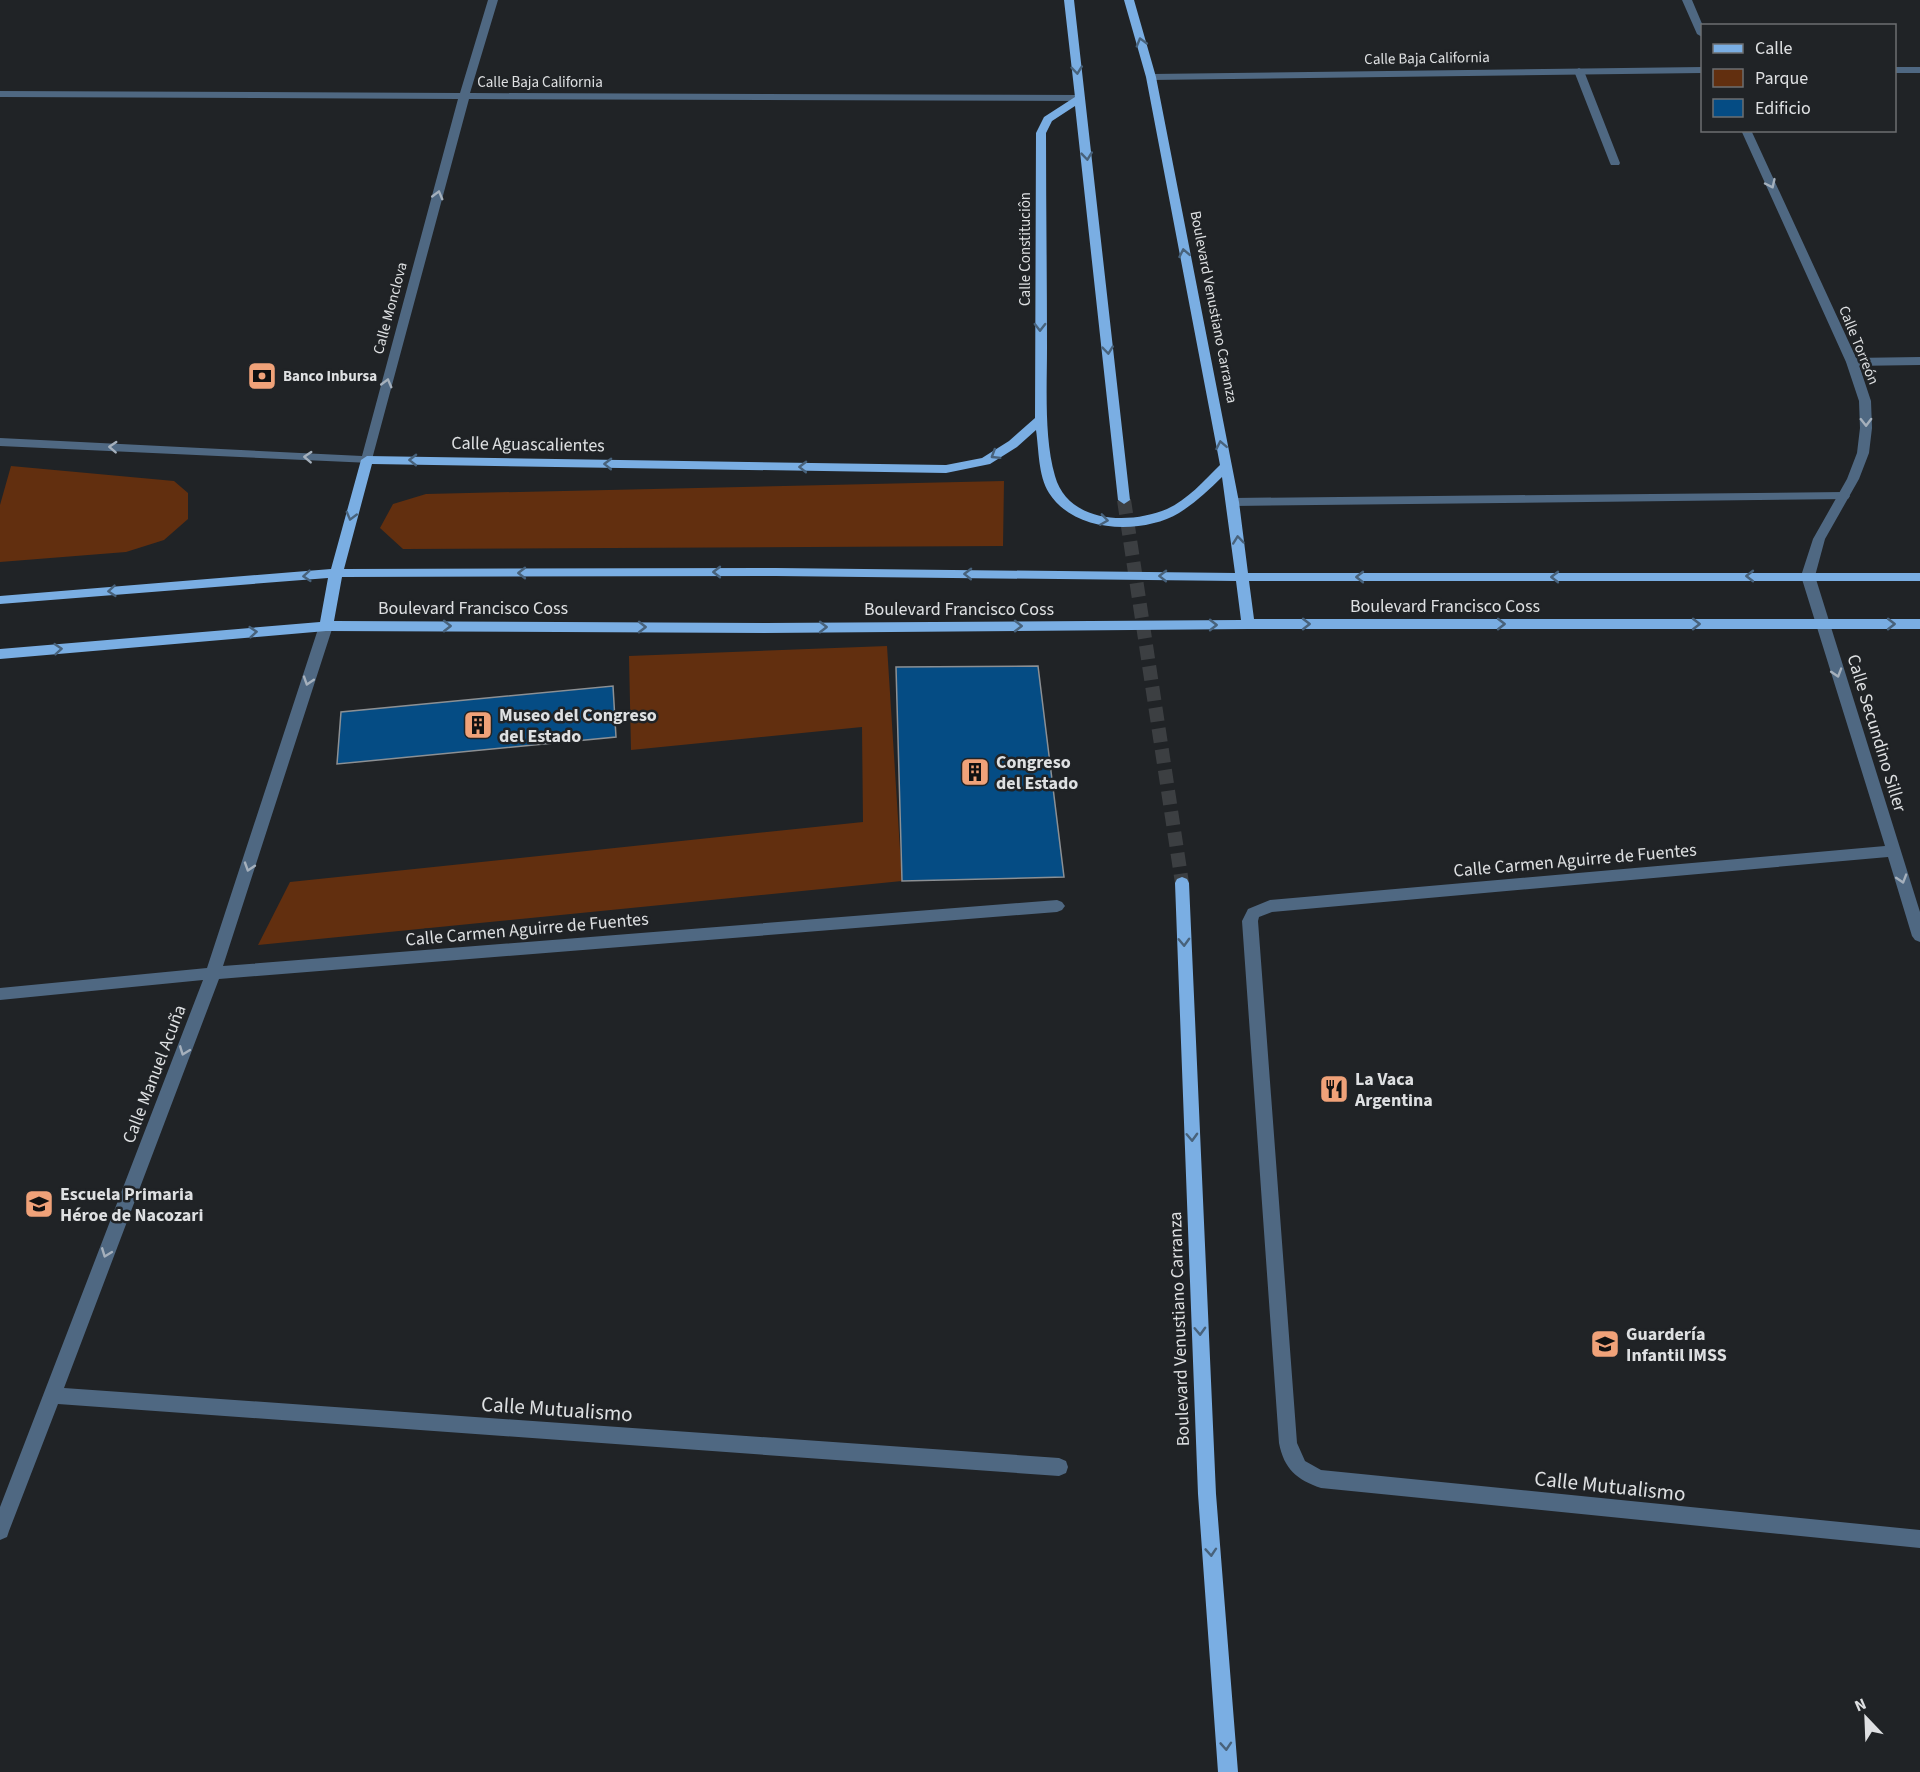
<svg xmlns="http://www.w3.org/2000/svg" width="1920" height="1772" viewBox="0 0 1920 1772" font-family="'Source Sans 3',sans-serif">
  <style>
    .green { fill: #622f0f }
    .building { fill: #054c84; stroke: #8c9094; stroke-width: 1.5 }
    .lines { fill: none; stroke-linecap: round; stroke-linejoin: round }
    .primary-tunnel { stroke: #3c3f42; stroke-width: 14; stroke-dasharray: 14 7; stroke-linecap: butt }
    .lane { fill: #4f6882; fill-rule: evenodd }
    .street { fill: #4f6882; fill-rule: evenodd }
    .primary { fill: #7aaee3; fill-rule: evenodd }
    .oneway { stroke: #48627b }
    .oneway2 { stroke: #a5b0bc }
    .labels { text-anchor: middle; stroke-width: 5; stroke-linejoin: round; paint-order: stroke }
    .far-street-label { font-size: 15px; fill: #dee0e2; stroke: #202326 }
    .far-poi-label { font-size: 15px; font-weight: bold; fill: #dee0e2; stroke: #202326; text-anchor: start }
    .street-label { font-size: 18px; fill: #dee0e2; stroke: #202326 }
    .poi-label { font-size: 18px; font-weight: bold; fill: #dee0e2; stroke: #202326; text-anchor: start }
    .near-street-label { font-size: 21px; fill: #dee0e2; stroke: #202326 }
  </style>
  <rect width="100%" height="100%" fill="#202326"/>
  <!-- green -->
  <path class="green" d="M11 466 174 481 188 493V519L164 540 126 552 0 562V505Z
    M1004 481 1003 546 403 549 380 528 393 504 426 494Z
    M887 646 902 881 258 945 290 882 863 822 862 727 631 750 629 656Z"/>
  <!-- building -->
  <path class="building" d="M1038 666 1064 877 902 881 896 667Z
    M613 686 616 737 337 764 341 712Z"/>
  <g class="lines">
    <!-- primary-tunnel -->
    <path class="primary-tunnel" d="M1124 500 1182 883"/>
    <!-- lane -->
    <path class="lane" d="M1579 68 1584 71 1620 163 1619 165H1611L1610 163 1574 71Z
      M1920 357V365L1852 366 1846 362 1852 358Z
      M1844 492 1848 493 1850 496 1848 499 1233 506 1227 502 1233 498Z"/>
    <!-- street -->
    <path class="street" d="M488 0H498L470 93 1080 95 1085 98 1080 101 469 99 371 463 0 446V438L362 456 458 99 0 97V91L460 93Z
      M1682 0H1692L1703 26 1702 37 1697 34Z
      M1702 67V73L1151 80 1146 77 1151 74Z
      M1894 67H1920V73H1894Z
      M1741 130H1751L1858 362 1871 401 1872 428 1869 453 1859 479 1825 539 1815 576 1920 912V942L1915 940 1912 936 1888 857 1272 912 1259 917 1258 921 1297 1443 1305 1461 1321 1470 1920 1530V1548L1321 1488C1297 1480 1284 1469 1279 1443L1242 921 1248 909 1270 900 1885 846 1801 576 1813 539 1847 479 1857 453 1860 428 1859 401 1846 362Z
      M326 621 333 626 223 966 1057 900 1062 902 1065 906 1062 910 1057 912 219 979 64 1388 1059 1458 1066 1461 1068 1467 1066 1473 1059 1476 58 1404 9 1531 7 1537 0 1540V1507L203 980 0 1000V988L207 968 319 626Z"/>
    <!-- primary -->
    <path class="primary" d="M1064 0H1074L1130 500 1124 504 1118 500 1075 106 1052 121 1046 133C1046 205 1047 276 1047 348 1047 387 1044 438 1055 476 1068 523 1129 525 1167 509 1187 500 1204 481 1220 465L1146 77 1124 0H1134L1156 77 1239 502 1248 573H1920V581H1249L1254 619H1920V629H1248L765 633 326 631 0 659V649L320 622 328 578 0 604V596L331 569 361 460 367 456 946 465 982 458 1009 441 1035 418 1036 133 1044 117 1075 97ZM1036 430C1039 450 1038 475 1049 493 1074 533 1142 535 1179 513 1195 503 1209 490 1222 477L1235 573 776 568 344 569 372 464 946 473 990 464 1017 447ZM776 576 1236 581 1241 620 765 623 334 621 342 577Z
      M1182 877 1187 879 1189 883 1216 1494 1238 1772H1218L1198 1494 1175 883 1177 879Z"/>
  </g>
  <!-- one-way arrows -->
  <defs><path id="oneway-chevron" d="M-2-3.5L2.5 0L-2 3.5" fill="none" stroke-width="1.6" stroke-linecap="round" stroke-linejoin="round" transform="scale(1.5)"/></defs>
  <g class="oneway">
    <use href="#oneway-chevron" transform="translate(1141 42) rotate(-106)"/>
    <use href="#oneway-chevron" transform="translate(1077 70) rotate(84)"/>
    <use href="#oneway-chevron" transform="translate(1087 156) rotate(84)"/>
    <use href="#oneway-chevron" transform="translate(1184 253) rotate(-101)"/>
    <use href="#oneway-chevron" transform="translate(1040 327) rotate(90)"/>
    <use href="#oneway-chevron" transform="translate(1108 350) rotate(84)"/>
    <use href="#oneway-chevron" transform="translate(1221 445) rotate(-101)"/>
    <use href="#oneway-chevron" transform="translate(995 455) rotate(148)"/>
    <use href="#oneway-chevron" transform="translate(413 460) rotate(-179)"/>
    <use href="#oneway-chevron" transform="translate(608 464) rotate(-179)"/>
    <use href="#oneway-chevron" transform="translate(803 467) rotate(-179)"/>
    <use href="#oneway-chevron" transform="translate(351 516) rotate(105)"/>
    <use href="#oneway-chevron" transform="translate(1104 520) rotate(8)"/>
    <use href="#oneway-chevron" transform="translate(1238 540) rotate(-96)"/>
    <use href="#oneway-chevron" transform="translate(717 572) rotate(180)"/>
    <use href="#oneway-chevron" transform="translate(522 573) rotate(180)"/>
    <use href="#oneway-chevron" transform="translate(968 574) rotate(-179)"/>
    <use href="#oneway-chevron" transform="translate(307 576) rotate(175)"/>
    <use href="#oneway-chevron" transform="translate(1163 576) rotate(-179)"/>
    <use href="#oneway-chevron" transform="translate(1750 576) rotate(180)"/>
    <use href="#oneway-chevron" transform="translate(1360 577) rotate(180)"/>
    <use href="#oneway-chevron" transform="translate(1555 577) rotate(180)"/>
    <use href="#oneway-chevron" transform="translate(112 591) rotate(175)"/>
    <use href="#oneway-chevron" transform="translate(1306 624)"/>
    <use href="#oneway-chevron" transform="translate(1501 624)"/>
    <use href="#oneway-chevron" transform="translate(1696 624)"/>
    <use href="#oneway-chevron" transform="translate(1891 624)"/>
    <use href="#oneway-chevron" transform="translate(1213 625)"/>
    <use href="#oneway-chevron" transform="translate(447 626)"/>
    <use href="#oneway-chevron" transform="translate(1018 626)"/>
    <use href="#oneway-chevron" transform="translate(642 627)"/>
    <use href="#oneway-chevron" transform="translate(823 627)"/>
    <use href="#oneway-chevron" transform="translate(253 632) rotate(-5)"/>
    <use href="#oneway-chevron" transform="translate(58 649) rotate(-5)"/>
    <use href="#oneway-chevron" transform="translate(1184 942) rotate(88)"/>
    <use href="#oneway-chevron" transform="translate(1192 1137) rotate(88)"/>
    <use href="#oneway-chevron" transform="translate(1200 1331) rotate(88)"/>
    <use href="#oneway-chevron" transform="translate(1211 1552) rotate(86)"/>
    <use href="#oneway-chevron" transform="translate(1226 1746) rotate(86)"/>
  </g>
  <g class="oneway2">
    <use href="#oneway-chevron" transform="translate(1771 184) rotate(65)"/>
    <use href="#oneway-chevron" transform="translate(438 195) rotate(-75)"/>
    <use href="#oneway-chevron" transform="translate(387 383) rotate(-75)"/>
    <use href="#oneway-chevron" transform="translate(1866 422) rotate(89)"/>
    <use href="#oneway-chevron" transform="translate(113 447) rotate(-177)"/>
    <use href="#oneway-chevron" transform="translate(308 457) rotate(-177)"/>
    <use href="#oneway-chevron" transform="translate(1837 673) rotate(73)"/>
    <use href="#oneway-chevron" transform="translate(308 681) rotate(108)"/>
    <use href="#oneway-chevron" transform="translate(249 867) rotate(108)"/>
    <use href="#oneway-chevron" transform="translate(1902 879) rotate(73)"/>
    <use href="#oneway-chevron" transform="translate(184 1051) rotate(111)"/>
    <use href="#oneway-chevron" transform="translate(106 1253) rotate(111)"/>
  </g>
  <!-- icons -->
  <defs>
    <g id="bank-square" transform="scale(1.5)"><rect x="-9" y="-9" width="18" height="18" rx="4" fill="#f0a279" stroke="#202326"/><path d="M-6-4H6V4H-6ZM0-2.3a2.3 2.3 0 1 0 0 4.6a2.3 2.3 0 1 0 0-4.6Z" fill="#111"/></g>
    <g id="building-square" transform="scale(1.5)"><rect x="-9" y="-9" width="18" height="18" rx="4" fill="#f0a279" stroke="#202326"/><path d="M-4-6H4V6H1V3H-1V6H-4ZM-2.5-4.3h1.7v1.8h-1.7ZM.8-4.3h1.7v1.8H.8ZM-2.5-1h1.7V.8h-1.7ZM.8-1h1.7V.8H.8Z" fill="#111"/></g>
    <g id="restaurant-square" transform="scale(1.5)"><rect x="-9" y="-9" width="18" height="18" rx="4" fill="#f0a279" stroke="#202326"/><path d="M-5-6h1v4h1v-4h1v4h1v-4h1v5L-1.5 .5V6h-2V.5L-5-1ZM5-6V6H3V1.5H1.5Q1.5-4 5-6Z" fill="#111"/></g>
    <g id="school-square" transform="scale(1.5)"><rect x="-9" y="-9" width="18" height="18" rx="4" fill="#f0a279" stroke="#202326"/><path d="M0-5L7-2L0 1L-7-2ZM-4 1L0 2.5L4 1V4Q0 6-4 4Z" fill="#111"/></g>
  </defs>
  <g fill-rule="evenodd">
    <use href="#bank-square" x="262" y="376"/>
    <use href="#building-square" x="478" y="725"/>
    <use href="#building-square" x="975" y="772"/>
    <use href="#restaurant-square" x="1334" y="1089"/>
    <use href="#school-square" x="39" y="1204"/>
    <use href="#school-square" x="1605" y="1344"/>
  </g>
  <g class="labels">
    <!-- far-street labels -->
    <g class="far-street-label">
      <text transform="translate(1427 58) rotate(-1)" y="5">Calle Baja California</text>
      <text x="540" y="87">Calle Baja California</text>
      <text transform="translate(1025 249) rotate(-90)" y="5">Calle Constituciôn</text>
      <text transform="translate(1214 307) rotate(79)" y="5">Boulevard Venustiano Carranza</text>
      <text transform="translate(390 308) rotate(-75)" y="5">Calle Monclova</text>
      <text transform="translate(1859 345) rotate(68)" y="5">Calle Torreón</text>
    </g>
    <!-- far-poi labels -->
    <g class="far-poi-label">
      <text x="283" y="381">Banco Inbursa</text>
    </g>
    <!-- street labels -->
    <g class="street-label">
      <text transform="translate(528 444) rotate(1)" y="6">Calle Aguascalientes</text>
      <text x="1445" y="612">Boulevard Francisco Coss</text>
      <text x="473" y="614">Boulevard Francisco Coss</text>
      <text x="959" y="615">Boulevard Francisco Coss</text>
      <text transform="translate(1877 733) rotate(73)" y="6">Calle Secundino Siller</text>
      <text transform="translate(1575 860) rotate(-5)" y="6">Calle Carmen Aguirre de Fuentes</text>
      <text transform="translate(527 929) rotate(-5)" y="6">Calle Carmen Aguirre de Fuentes</text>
      <text transform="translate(154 1074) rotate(-69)" y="6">Calle Manuel Acuña</text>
      <text transform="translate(1179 1329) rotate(-92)" y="6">Boulevard Venustiano Carranza</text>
    </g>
    <!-- poi labels -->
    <g class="poi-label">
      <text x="499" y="721">Museo del Congreso<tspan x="499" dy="21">del Estado</tspan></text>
      <text x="996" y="768">Congreso<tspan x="996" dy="21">del Estado</tspan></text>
      <text x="1355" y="1085">La Vaca<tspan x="1355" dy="21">Argentina</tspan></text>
      <text x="60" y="1200">Escuela Primaria<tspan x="60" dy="21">Héroe de Nacozari</tspan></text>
      <text x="1626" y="1340">Guardería<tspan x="1626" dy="21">Infantil IMSS</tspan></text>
    </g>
    <!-- near-street labels -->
    <g class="near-street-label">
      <text transform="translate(557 1409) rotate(4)" y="7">Calle Mutualismo</text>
      <text transform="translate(1610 1486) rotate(6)" y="7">Calle Mutualismo</text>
    </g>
  </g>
  <!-- legend -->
  <rect x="1701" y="24" width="195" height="108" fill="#202326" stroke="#6c6f71" stroke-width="1.5"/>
  <rect x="1713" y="44" width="30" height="9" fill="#7aaee3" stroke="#6c6f71" stroke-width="1.5"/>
  <text x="1755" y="54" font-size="18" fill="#dee0e2">Calle</text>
  <rect x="1713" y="69" width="30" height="18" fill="#622f0f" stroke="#6c6f71" stroke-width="1.5"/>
  <text x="1755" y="84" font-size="18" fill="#dee0e2">Parque</text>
  <rect x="1713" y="99" width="30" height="18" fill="#054c84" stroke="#6c6f71" stroke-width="1.5"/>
  <text x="1755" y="114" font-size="18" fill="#dee0e2">Edificio</text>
  <!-- north arrow -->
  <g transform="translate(1866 1718) rotate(337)" stroke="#202326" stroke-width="4.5" paint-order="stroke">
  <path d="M0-4.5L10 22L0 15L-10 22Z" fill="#dee0e2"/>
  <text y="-9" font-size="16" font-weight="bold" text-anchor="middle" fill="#dee0e2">N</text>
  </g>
</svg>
